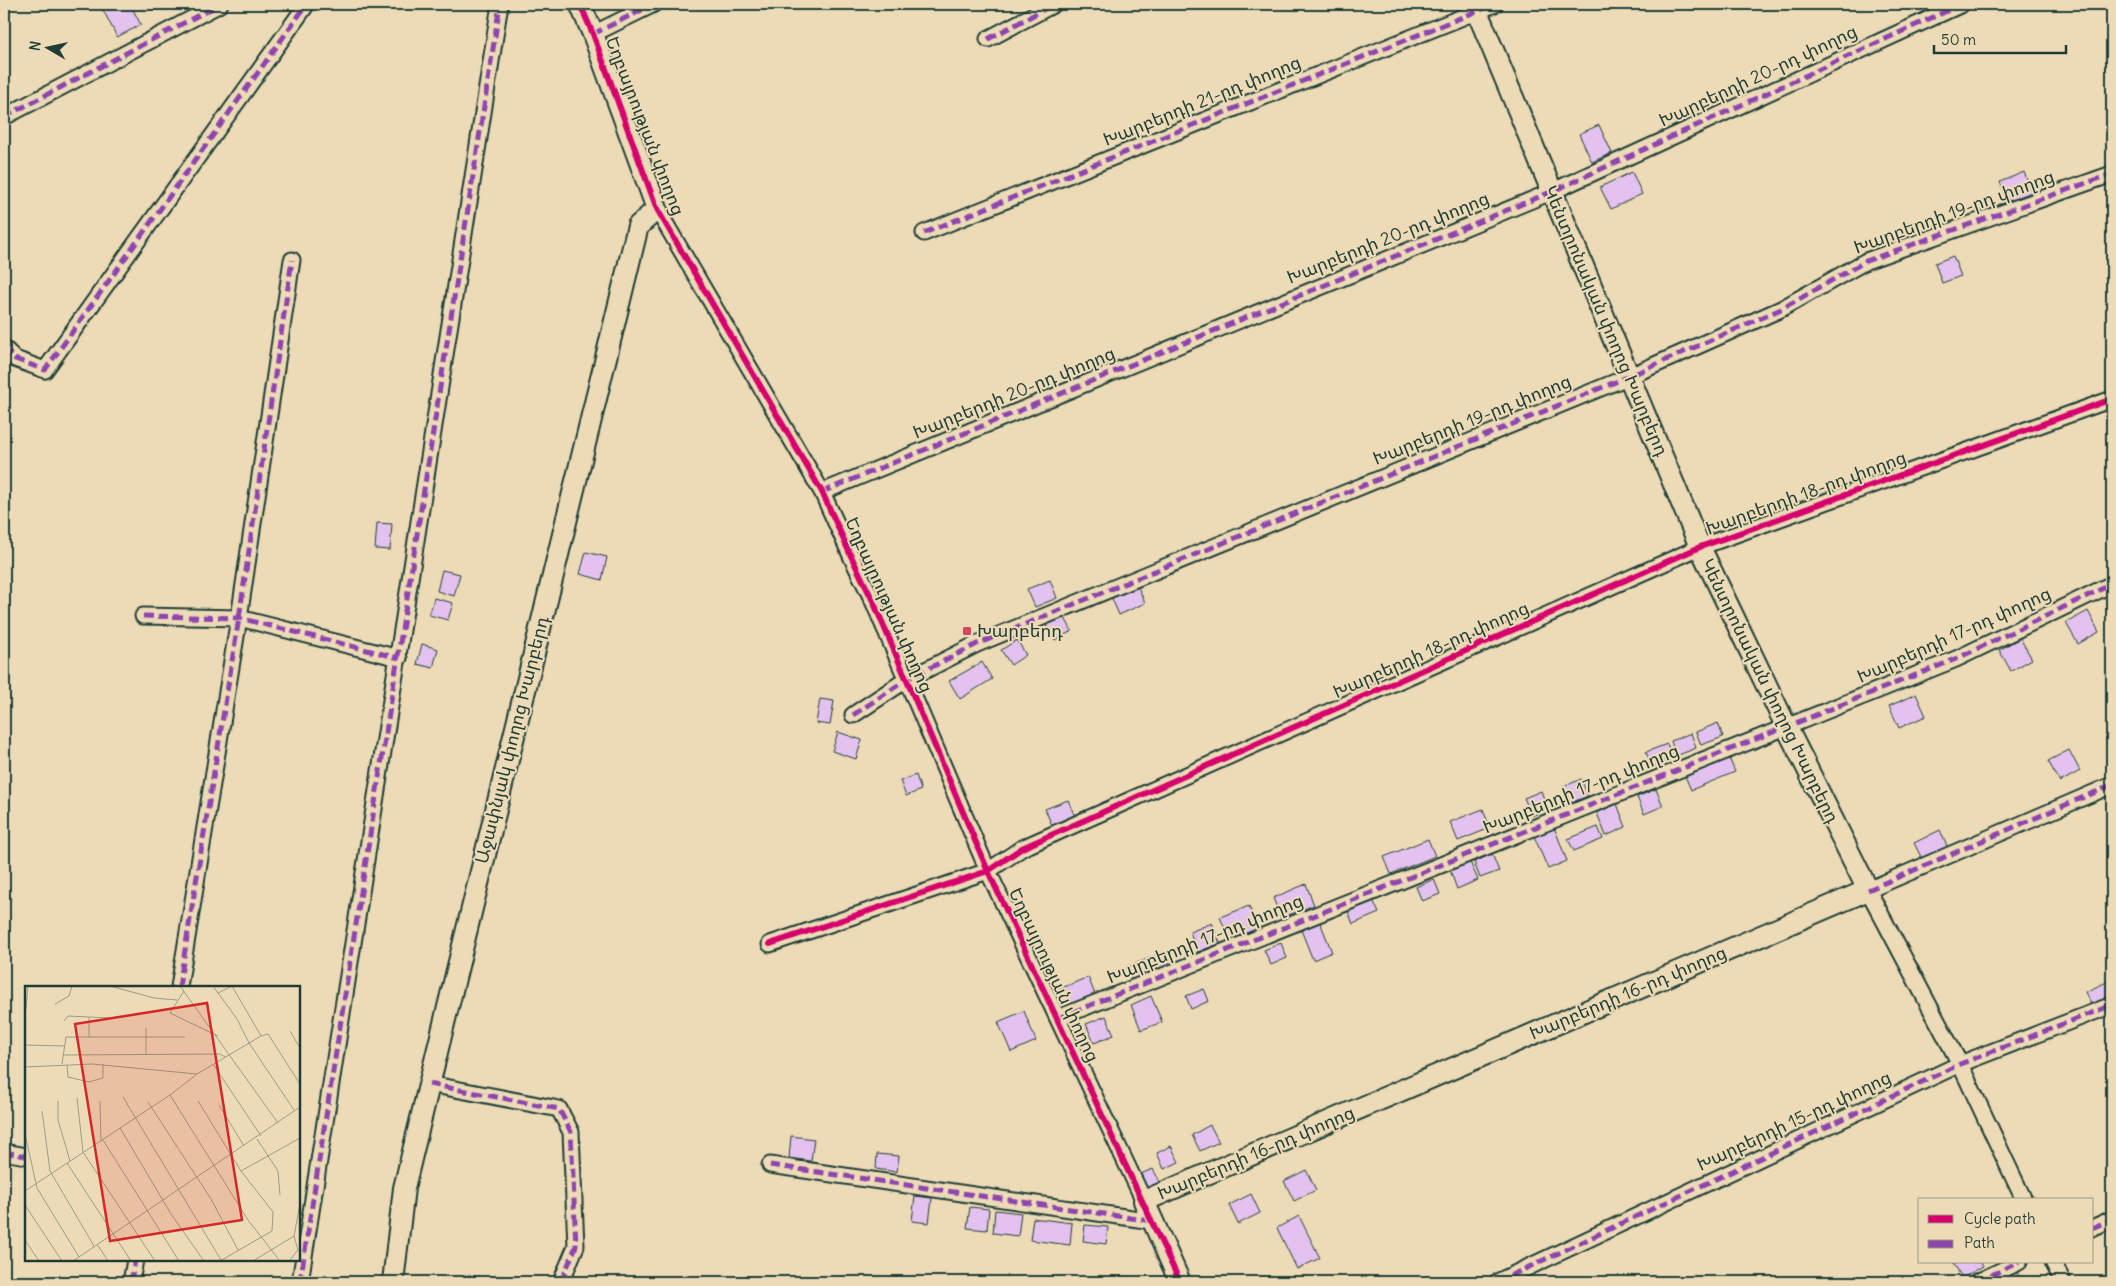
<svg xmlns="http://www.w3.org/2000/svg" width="2116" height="1286" viewBox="0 0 2116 1286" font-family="Delius,'Noto Sans Armenian',sans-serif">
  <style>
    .building { fill: #e3c2ef; stroke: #1f3d34 }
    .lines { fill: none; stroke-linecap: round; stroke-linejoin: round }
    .street-casing { stroke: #1f3d34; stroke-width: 19 }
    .secondary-casing { stroke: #1f3d34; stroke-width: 24 }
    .street { stroke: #eddbb8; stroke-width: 15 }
    .secondary { stroke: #eddbb8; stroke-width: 20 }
    .quiet { stroke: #8e44ad; stroke-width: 5; stroke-dasharray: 10 5; stroke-linecap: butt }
    .cycleway-casing { stroke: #eddbb8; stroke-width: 9 }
    .cycleway { stroke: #d6006c; stroke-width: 6 }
    .poi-dot { fill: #d1495b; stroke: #eddbb8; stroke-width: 2 }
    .labels { text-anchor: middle; stroke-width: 4; stroke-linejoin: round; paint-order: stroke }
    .street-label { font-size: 18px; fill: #1f3d34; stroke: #eddbb8 }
    .poi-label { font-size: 18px; fill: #1f3d34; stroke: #eddbb8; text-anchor: start }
    .inset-road { fill: none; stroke: #9b9c83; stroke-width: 1 }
    .view { fill: #d62828; fill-opacity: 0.15; stroke: #d62828; stroke-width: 2.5 }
    .inset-edge { fill: none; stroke: #1f3d34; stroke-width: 2.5 }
  </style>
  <rect width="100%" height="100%" fill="#eddbb8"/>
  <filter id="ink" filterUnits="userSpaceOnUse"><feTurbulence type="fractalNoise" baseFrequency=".02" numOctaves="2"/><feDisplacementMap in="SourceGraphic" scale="10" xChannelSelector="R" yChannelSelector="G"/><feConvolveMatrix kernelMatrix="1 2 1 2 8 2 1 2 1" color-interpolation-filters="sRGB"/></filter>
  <g filter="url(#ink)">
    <!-- building -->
    <path class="building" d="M111 4H130L141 25 117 37 102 8Z
      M1599 125 1612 153 1592 162 1579 134Z
      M1632 172 1642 194 1611 209 1600 187Z
      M2024 172 2032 192 2008 201 2000 182Z
      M1953 256 1961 276 1942 283 1935 263Z
      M377 523 392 524 390 550 375 549Z
      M586 552 607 557 602 580 580 574Z
      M442 570 460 574 454 596 437 591Z
      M1050 580 1057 598 1035 607 1027 589Z
      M1136 582 1145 603 1119 615 1110 594Z
      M434 598 453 603 448 620 429 615Z
      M2088 611 2099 632 2078 644 2066 623Z
      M1064 616 1072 631 1055 640 1046 625Z
      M2020 638 2032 659 2011 671 1999 650Z
      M1017 640 1026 655 1011 665 1001 650Z
      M422 644 438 649 433 668 417 664Z
      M982 662 992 679 960 699 949 681Z
      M1916 694 1926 716 1899 728 1889 706Z
      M820 699 834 701 830 725 816 723Z
      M1718 723 1723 737 1701 745 1696 732Z
      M838 732 862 740 856 759 832 751Z
      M1691 733 1696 748 1676 756 1671 741Z
      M1667 744 1673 758 1652 767 1646 752Z
      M2069 750 2080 771 2060 782 2048 761Z
      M1729 758 1735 772 1691 790 1685 776Z
      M916 775 921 790 906 796 900 781Z
      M1581 779 1588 796 1570 803 1563 787Z
      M1656 789 1663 806 1644 814 1637 797Z
      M1541 791 1548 809 1532 816 1524 798Z
      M1068 800 1076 819 1053 828 1045 809Z
      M1617 804 1626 827 1606 836 1597 813Z
      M1483 809 1490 828 1458 841 1450 822Z
      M1554 827 1567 861 1548 869 1534 836Z
      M1598 827 1603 839 1574 851 1568 839Z
      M1940 830 1948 849 1923 861 1914 843Z
      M1428 839 1435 856 1391 874 1384 857Z
      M1492 854 1499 871 1480 878 1474 862Z
      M1470 862 1478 880 1457 889 1450 870Z
      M1434 879 1440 894 1422 901 1416 887Z
      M1306 884 1314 905 1281 918 1273 898Z
      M1373 900 1379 913 1353 924 1348 911Z
      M1249 906 1259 931 1231 943 1220 917Z
      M1320 922 1332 952 1313 960 1301 930Z
      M1212 923 1220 943 1198 952 1190 932Z
      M1281 943 1287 958 1271 965 1264 950Z
      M1165 952 1171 968 1133 983 1127 967Z
      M1088 977 1096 997 1064 1009 1057 990Z
      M2109 981 2112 987V998L2093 1008 2085 992Z
      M1204 989 1209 1001 1191 1009 1186 996Z
      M1151 996 1162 1022 1141 1030 1131 1005Z
      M1024 1011 1036 1041 1011 1052 998 1022Z
      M1106 1016 1114 1035 1094 1043 1086 1024Z
      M1210 1125 1219 1142 1200 1151 1192 1135Z
      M791 1136 814 1139 811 1161 789 1158Z
      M1171 1146 1179 1162 1164 1169 1157 1153Z
      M877 1154 899 1156 897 1172 876 1169Z
      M1153 1169 1161 1184 1146 1191 1138 1175Z
      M1306 1170 1316 1190 1294 1201 1284 1181Z
      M1251 1194 1260 1213 1238 1224 1229 1205Z
      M915 1196 932 1198 929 1223 912 1221Z
      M970 1207 989 1209 987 1230 967 1228Z
      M995 1210 1021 1213 1018 1236 993 1233Z
      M1299 1216 1320 1258 1297 1269 1277 1228Z
      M1033 1218 1072 1223 1070 1245 1030 1240Z
      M1085 1225 1108 1227 1106 1244 1083 1241Z
      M1953 1262H1981L1983 1266 1962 1278Z
      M2015 1269 2022 1282H1994V1281Z"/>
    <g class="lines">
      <!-- street casing -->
      <g class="street-casing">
        <path id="street" d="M593 34 654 4
          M988 39 1054 4
          M4 117 220 4
          M657 209 822 492 852 558 874 603 988 871 1144 1201
          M924 233 1495 4
          M4 348 15 359 45 370 307 4
          M822 492 1551 192 1962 4
          M143 616 239 618 399 658
          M853 715 906 680 977 644 1630 376 1781 309 1866 261 2112 174
          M770 944 988 871 1022 848 1700 547 2112 399
          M179 987 239 618 292 260
          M1058 1018 1956 659 2112 584
          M429 1084 559 1109 571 1132 576 1246 561 1282
          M4 1152 26 1156
          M770 1165 1152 1221
          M2024 1200 1960 1064 1868 890 2112 785
          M2092 1228 2112 1219
          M2053 1262 2063 1282
          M131 1282 135 1260
          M300 1282 500 4
          M1497 1282 1960 1064 2112 1005
          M1977 1282 2019 1262"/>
      </g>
      <!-- secondary casing -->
      <g class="secondary-casing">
        <path id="secondary" d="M393 1282 404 1188 638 226 657 209 593 34 580 4
          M1180 1282 1144 1201 1868 890 1787 728 1700 547 1474 4"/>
      </g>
      <!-- street -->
      <use href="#street" class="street"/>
      <!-- secondary -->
      <use href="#secondary" class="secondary"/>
      <!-- quiet -->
      <path class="quiet" d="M593 34 654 4
        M988 39 1054 4
        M4 117 220 4
        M924 233 1495 4
        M4 348 15 359 45 370 307 4
        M822 492 1551 192 1962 4
        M143 616 239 618 399 658
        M853 715 906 680 977 644 1630 376 1781 309 1866 261 2112 174
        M1868 890 2112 785
        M179 987 239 618 292 260
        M1058 1018 1956 659 2112 584
        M429 1084 559 1109 571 1132 576 1246 561 1282
        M4 1152 26 1156
        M770 1165 1152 1221
        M2092 1228 2112 1219
        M131 1282 135 1260
        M300 1282 500 4
        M1497 1282 1960 1064 2112 1005
        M1977 1282 2019 1262"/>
      <!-- cycleway casing -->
      <g class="cycleway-casing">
        <path id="cycleway" d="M580 4 593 34 657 209 822 492 852 558 874 603 988 871 1180 1282
          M770 944 988 871 1022 848 1700 547 2112 399"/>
      </g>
      <!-- cycleway -->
      <use href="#cycleway" class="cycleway"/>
    </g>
  </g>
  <!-- markers -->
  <rect class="poi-dot" x="962" y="626" width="10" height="10" rx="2.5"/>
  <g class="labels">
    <!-- street labels -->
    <g class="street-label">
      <text transform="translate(1758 76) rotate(-25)" y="6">Խարբերդի 20-րդ փողոց</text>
      <text transform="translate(1202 101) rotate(-22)" y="6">Խարբերդի 21-րդ փողոց</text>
      <text transform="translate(645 126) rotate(69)" y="6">Եղբայրության փողոց</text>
      <text transform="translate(1954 212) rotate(-20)" y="6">Խարբերդի 19-րդ փողոց</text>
      <text transform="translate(1388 238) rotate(-22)" y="6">Խարբերդի 20-րդ փողոց</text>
      <text transform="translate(1606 321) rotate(67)" y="6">Կենտրոնական փողոց Խարբերդ</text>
      <text transform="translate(1014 393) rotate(-22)" y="6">Խարբերդի 20-րդ փողոց</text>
      <text transform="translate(1472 420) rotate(-22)" y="6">Խարբերդի 19-րդ փողոց</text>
      <text transform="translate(1806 493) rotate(-20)" y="6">Խարբերդի 18-րդ փողոց</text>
      <text transform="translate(889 605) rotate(66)" y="6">Եղբայրության փողոց</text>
      <text transform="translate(1954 635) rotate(-24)" y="6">Խարբերդի 17-րդ փողոց</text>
      <text transform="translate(1431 650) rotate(-24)" y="6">Խարբերդի 18-րդ փողոց</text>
      <text transform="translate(1770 691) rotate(64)" y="6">Կենտրոնական փողոց Խարբերդ</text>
      <text transform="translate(512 740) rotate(-76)" y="6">Աջափնյակ փողոց Խարբերդ</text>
      <text transform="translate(1581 789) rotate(-22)" y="6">Խարբերդի 17-րդ փողոց</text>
      <text transform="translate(1205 939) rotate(-22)" y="6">Խարբերդի 17-րդ փողոց</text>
      <text transform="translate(1054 975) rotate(65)" y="6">Եղբայրության փողոց</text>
      <text transform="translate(1628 993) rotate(-23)" y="6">Խարբերդի 16-րդ փողոց</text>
      <text transform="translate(1794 1121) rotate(-25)" y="6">Խարբերդի 15-րդ փողոց</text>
      <text transform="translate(1256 1153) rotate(-23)" y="6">Խարբերդի 16-րդ փողոց</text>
    </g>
    <!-- poi labels -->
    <g class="poi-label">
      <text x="977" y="637">Խարբերդ</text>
    </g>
  </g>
  <!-- overview -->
  <g transform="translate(25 986)">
    <rect width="275" height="275" fill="#eddbb8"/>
    <path class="inset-road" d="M85 0 129 12 152 14M155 0 253 137M188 0 212 33 224 57 269 124M159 5 145 27 193 50M193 7 207 0 236 50M30 18 44 10 47 0M0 32 3 0M39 35 43 30 85 32M265 45 275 62M64 51V31M0 59 40 60M121 68V42M38 69 195 68 200 71M37 78 41 51H160M188 78 236 150M42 79 43 91 64 96 78 92V78M0 81 67 78 172 88M145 109 223 234 255 275M98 111 196 274M52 112 58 166 130 275M33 115V134L45 175M75 115 76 155M173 115 216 185 248 226 247 245 195 275M123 116 186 213 213 264M194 119 219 160M17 125 25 185 69 260M95 142 146 228 179 275M0 148 12 202 54 271M232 153 253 185 255 209M78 154 154 275M42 177 106 275M216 185 275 152M0 205 145 109 172 88 236 50 243 48 275 98M0 219 37 275M0 254 14 275M72 258 83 275M48 275 275 121M228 275 269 250M264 275 273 264 269 250 275 218"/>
    <path class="view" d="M182 17 217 234 85 255 50 38Z"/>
    <rect width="275" height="275" class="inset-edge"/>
  </g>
  <!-- margin -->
  <rect width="2116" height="1286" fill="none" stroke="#eddbb8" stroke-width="20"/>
  <rect x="10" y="10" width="2096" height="1266" fill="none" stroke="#1f3d34" stroke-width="2" filter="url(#ink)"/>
  <!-- legend -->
  <rect x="1918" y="1198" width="175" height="65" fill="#eddbb8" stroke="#9b9c83"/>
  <rect x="1928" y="1215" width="25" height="8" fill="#d6006c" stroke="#9b9c83"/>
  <text x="1964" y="1224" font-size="15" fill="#1f3d34">Cycle path</text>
  <rect x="1928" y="1240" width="25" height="8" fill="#8e44ad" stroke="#9b9c83"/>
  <text x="1964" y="1248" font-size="15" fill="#1f3d34">Path</text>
  <!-- north arrow -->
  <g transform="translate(48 48) rotate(279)" stroke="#eddbb8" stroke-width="4" paint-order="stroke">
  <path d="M0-4L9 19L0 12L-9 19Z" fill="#1f3d34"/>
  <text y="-8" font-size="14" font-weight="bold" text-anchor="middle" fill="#1f3d34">N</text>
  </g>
  <!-- scale -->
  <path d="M1934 45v8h132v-8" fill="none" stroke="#1f3d34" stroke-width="2.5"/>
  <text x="1941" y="45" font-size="15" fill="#1f3d34" stroke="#eddbb8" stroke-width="4" paint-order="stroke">50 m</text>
</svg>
